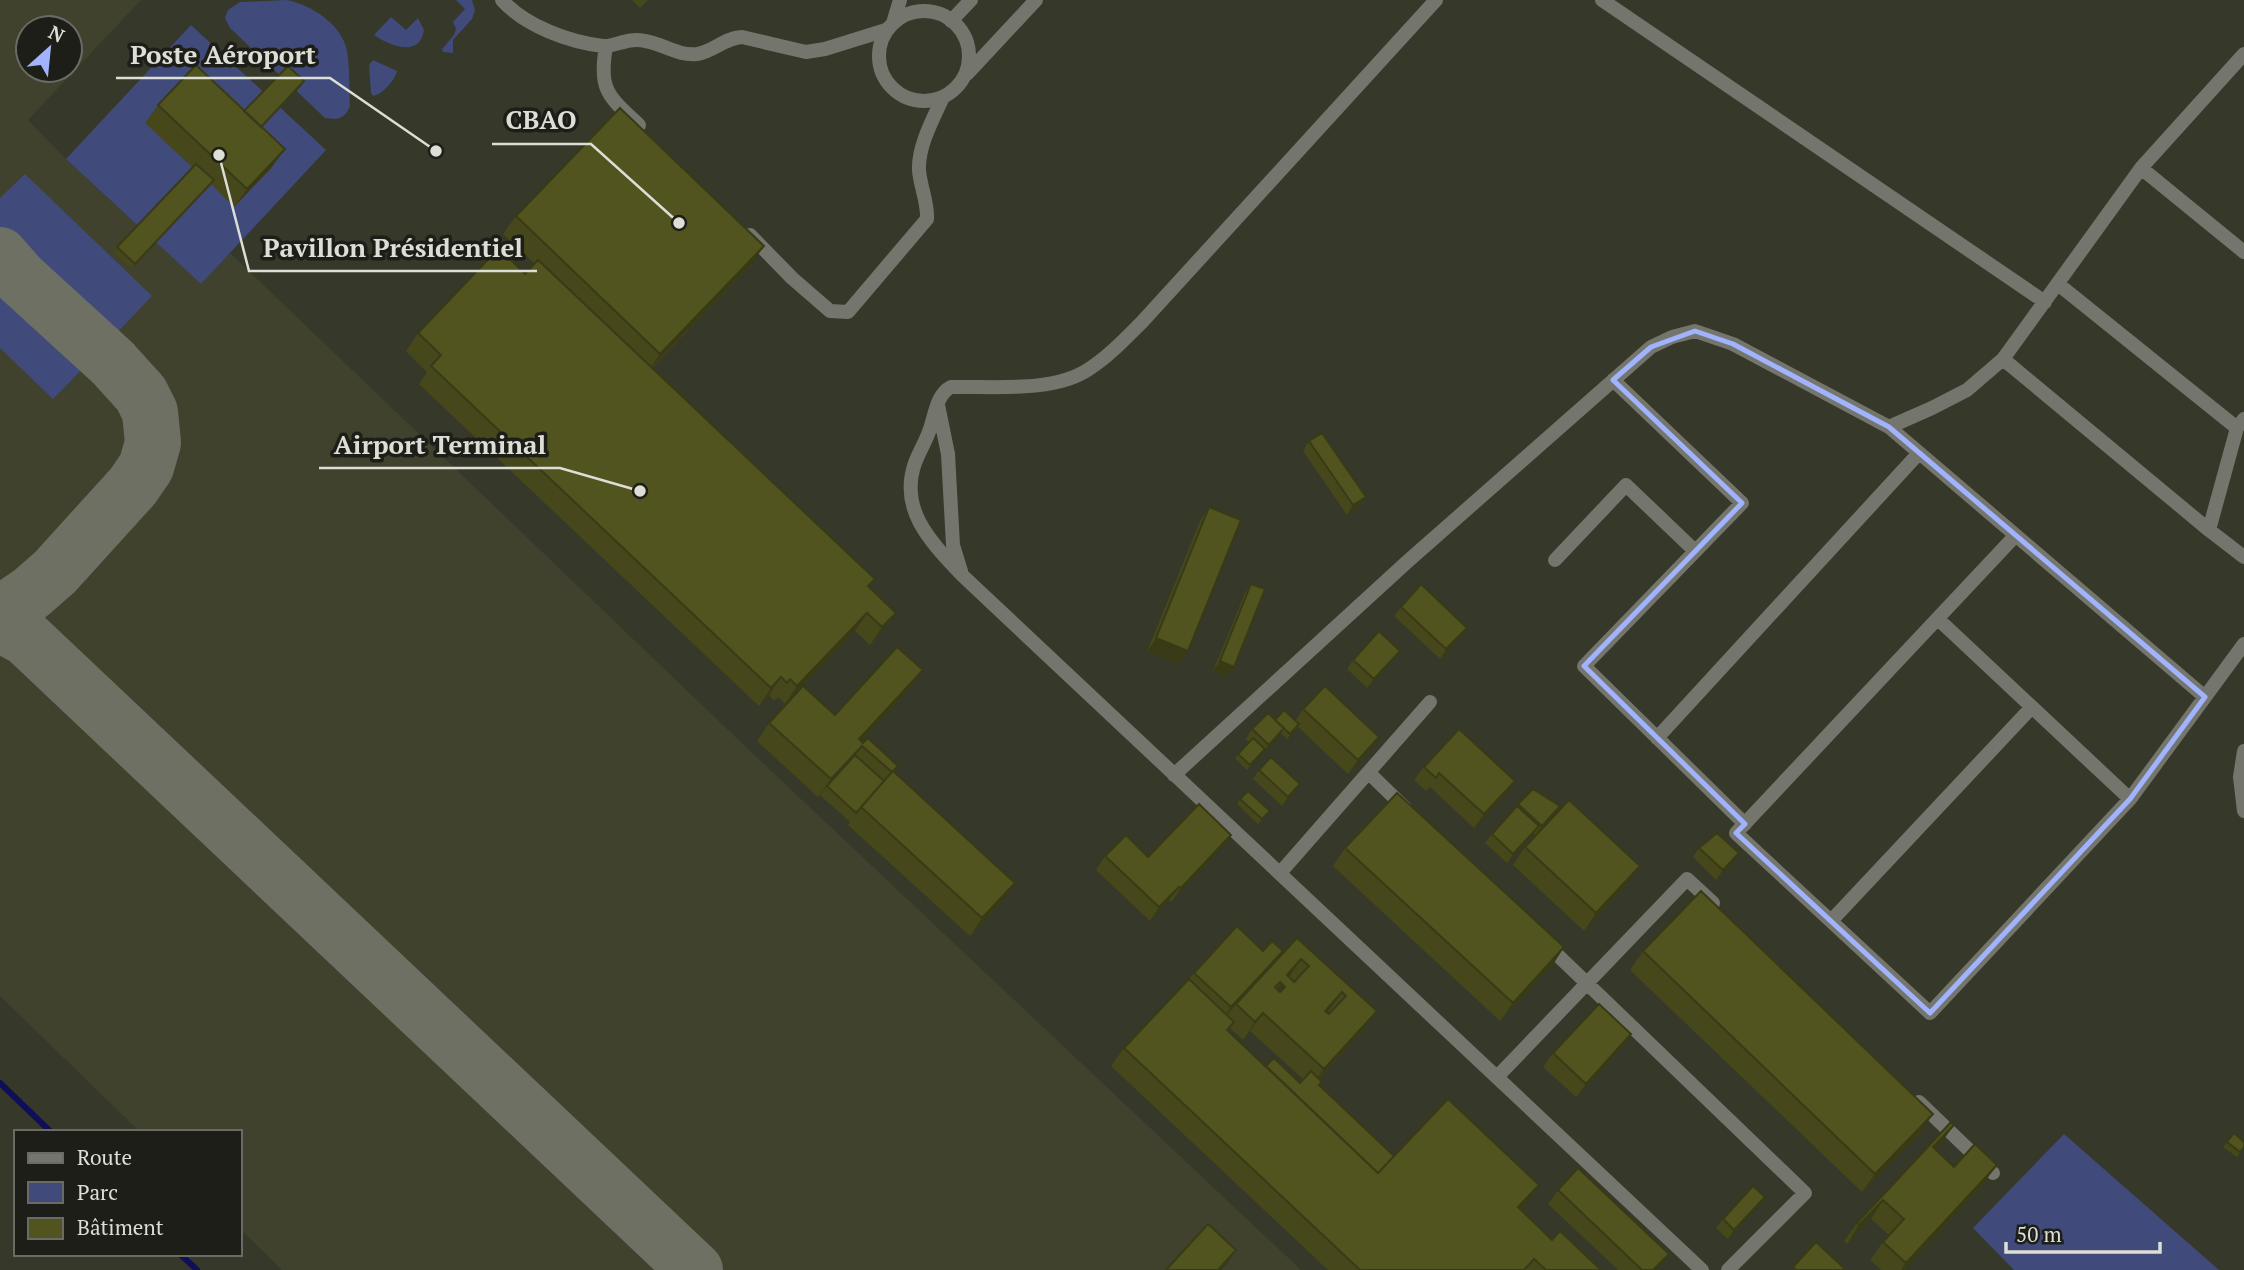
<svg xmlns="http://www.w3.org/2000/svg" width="2244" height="1270" viewBox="0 0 2244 1270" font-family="'PT Serif',serif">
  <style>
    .built { fill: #40422d; fill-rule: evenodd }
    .green { fill: #404b7c }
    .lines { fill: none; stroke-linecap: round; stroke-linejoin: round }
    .stream { stroke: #110e58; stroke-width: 6 }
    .taxiway { stroke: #6f7064; stroke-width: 56 }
    .minor { stroke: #74756d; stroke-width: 14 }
    .tertiary { stroke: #74756d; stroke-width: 14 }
    .wall { fill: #46481b; fill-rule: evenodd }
    .shaded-wall { fill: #393b16 }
    .building { fill: #51541f; stroke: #393b16; stroke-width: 2; fill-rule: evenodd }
    .marked { fill: none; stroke: #a1b3fd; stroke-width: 5; stroke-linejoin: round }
    .leader { fill: none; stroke: #ddded5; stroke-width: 2.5 }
    .callout-dot { fill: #ddded5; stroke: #1e1e18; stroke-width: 2.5 }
    .callout-label { font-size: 26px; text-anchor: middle; font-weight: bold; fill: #ddded5; stroke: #1e1e18; stroke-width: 7; stroke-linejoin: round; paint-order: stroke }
  </style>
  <rect width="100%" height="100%" fill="#363829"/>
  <!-- built -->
  <path class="built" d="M0 0H141L28 120 66 159 201 284 230 253 748 749 1301 1270H282L240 1229V1132H140L0 996ZM28 28H70V70H28Z"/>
  <!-- green -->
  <path class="green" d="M287 0C311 5 342 24 347 51 350 69 349 88 350 106 345 119 338 120 325 118L230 28 225 18 228 10 240 2Z
    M456 0H472L475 10 472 19 453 40V53L443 52 442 49 454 35 456 29 453 22 465 9Z
    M391 17 406 30 418 18 424 30C420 58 390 46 374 35Z
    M191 25 326 150 201 284 66 159Z
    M373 60 397 71C395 80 383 94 373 96L371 93 369 65Z
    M25 174 152 296 111 339 17 249 0 226V198Z
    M0 273 91 360 53 399 0 348Z
    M2064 1134 2219 1270H2014L1973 1228Z"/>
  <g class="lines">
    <!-- stream -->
    <path class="stream" d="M0 1083 51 1132
      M180 1254 197 1270"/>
    <!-- taxiway -->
    <path class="taxiway" d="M0 255 20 278 113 363 141 394 150 412 153 443 146 467 133 486 55 572 31 593 0 614
      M0 627 11 630 26 638 695 1270"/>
    <!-- minor -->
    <path class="minor" d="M502 0C525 26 569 42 603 46 615 47 627 37 645 41 664 44 677 56 697 54 713 52 724 38 742 37L806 52 825 49 886 30
      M1436 0 1142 322C1125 339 1109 356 1089 369 1054 393 992 386 951 387 937 394 935 414 930 429 926 441 919 452 915 463 898 511 933 544 963 576L1702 1270
      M1602 0 2045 302
      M606 47C598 90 609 97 639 125
      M2141 168 2244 252
      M750 235 792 278 830 311 848 312 927 219C928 202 920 186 919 170 918 146 933 119 943 97
      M2058 284 2237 428
      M2003 359 2209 530 2244 557
      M1613 380 1742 503 1584 666 1745 824
      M938 405 948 454 953 545 961 571
      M1889 427 2205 697
      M2209 530 2237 428 2244 419
      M2015 536 1736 833 1930 1013 2130 799 2244 644
      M1555 560 1626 485 1695 551
      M1938 619 2130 799
      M1657 738 1919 453
      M2244 751 2240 777 2244 811
      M1369 773 1405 808
      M1174 775 1408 561 1651 347 1672 337 1695 331 1733 344 1889 427 1932 408 1967 390 2003 359 2141 168 2244 54
      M1280 873 1430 702
      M1831 921 2032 707
      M1546 944 1805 1193 1728 1270
      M1497 1077 1687 879 1713 903
      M1919 1102 1993 1173"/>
    <!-- tertiary -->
    <path class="tertiary" d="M879 56a45 45 0 1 1 90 0a45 45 0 1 1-90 0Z
      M951 21 971 0
      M893 23 900 0
      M967 74 1036 0"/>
  </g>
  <!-- wall -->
  <path class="wall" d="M632 0H648L640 8Z
    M301 86 261 127 272 167 234 207 211 184 131 268 113 252 193 168 145 123 158 105 244 111Z
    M516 216 752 264 652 368 869 587 896 613 883 631 870 645 855 631 785 704 778 697 774 701 769 695 759 706 419 384 427 372 406 351 418 333 525 274 535 264 503 234Z
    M1309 441 1366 497 1360 506 1347 515 1303 451Z
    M1209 507 1188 651 1178 664 1147 652 1200 521Z
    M1251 584 1227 677 1213 671 1245 593Z
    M1401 607 1461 637 1440 659 1394 616Z
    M1353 660H1394L1367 688 1347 669Z
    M923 670 910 688 861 741 898 766 894 772 1015 883 1002 901 970 936 848 825 850 822 820 795 821 794 818 797 757 741 769 723 835 715Z
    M1303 709 1370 751 1348 774 1298 727 1287 739 1281 733 1247 770 1235 758 1249 742 1246 739 1252 729 1275 720H1296Z
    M1424 767 1515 781 1506 794 1474 828 1430 787 1426 791 1414 780Z
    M1259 770 1294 793 1282 806 1253 779Z
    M1533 789 1560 806 1553 815 1535 835 1534 834 1507 863 1485 843 1492 834Z
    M1240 799 1270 811 1258 824 1237 804Z
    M1231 835 1222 848 1171 902 1169 900 1150 921 1096 870 1105 856 1148 857Z
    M1525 847 1627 884 1584 931 1513 865Z
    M1345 848 1564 947 1552 966 1500 1021 1333 866Z
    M1699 848 1733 862 1716 880 1693 857Z
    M1297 938 1377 1011 1364 1029 1319 1079 1320 1086 1394 1156 1526 1204 1521 1210 1552 1240 1601 1270H1328L1111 1066 1124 1048 1188 980 1194 973 1263 951 1275 961ZM1282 984 1285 987 1280 992 1277 989ZM1230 1028 1243 1040 1250 1031 1303 1079 1300 1083 1266 1066 1228 1031Z
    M1643 951 1921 1132 1862 1192 1630 970Z
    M1631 1034 1622 1048 1576 1097 1543 1067 1553 1053Z
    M1954 1125 1941 1143 1935 1149 1954 1167 1984 1183 1904 1270H1881L1870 1260 1883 1242 1889 1235 1871 1219 1847 1244 1844 1241 1857 1223Z
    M2234 1133 2244 1147 2237 1157 2223 1147Z
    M1558 1190 1669 1254 1657 1270H1618L1548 1204Z
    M1758 1206 1728 1239 1716 1228 1723 1219Z"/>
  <!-- shaded-wall -->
  <path class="shaded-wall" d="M304 81 301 86 246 143 249 139Z
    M285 149 272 167 234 207 247 189Z
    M764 246 752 264 647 372 660 354Z
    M1366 497 1360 506 1347 515 1353 505Z
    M867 613 855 631 785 704 797 686Z
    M896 613 883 631 870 645 882 627Z
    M1467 628 1461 637 1440 659 1446 649Z
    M1156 638 1188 651 1178 664 1147 652Z
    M1400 651 1394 660 1367 688 1374 679Z
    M1220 661 1234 667 1227 677 1213 671Z
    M923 670 910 688 846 757 859 739Z
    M781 677 769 695 759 706 771 688Z
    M1284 728 1278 738 1247 770 1269 745Z
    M1379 737 1370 751 1348 774 1358 760Z
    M862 746 849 764 827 786 818 797 831 779Z
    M1515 781 1506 794 1474 828 1484 814Z
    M1300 784 1294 793 1282 806 1288 797Z
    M1560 806 1553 815 1535 835 1542 826Z
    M1539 826 1533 835 1507 863 1513 854Z
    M1231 835 1222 848 1171 902 1181 888Z
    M1739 853 1733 862 1716 880 1723 870Z
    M1640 866 1627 884 1584 931 1596 913Z
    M1015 883 1002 901 970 936 982 918Z
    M1179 887 1169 900 1150 921 1159 907Z
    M1564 947 1552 966 1500 1021 1513 1003Z
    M1283 951 1273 965 1221 1021 1231 1007Z
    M1301 959 1289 977 1274 993 1287 975Z
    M1342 992 1329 1010 1312 1029 1325 1011Z
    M1377 1011 1364 1029 1311 1087 1324 1069Z
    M1263 1013 1250 1031 1243 1040 1255 1022Z
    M1631 1034 1622 1048 1576 1097 1586 1084Z
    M1933 1114 1921 1132 1862 1192 1875 1174Z
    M1954 1125 1941 1143 1920 1165 1933 1147Z
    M1997 1165 1984 1183 1904 1270H1901L1906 1263Z
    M1539 1185 1526 1204 1506 1226 1518 1207Z
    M1765 1197 1758 1206 1728 1239 1734 1230Z
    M1883 1200 1871 1219 1847 1244 1859 1225Z
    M1236 1250 1227 1264 1221 1270H1218Z
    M1669 1254 1657 1270H1653Z"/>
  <!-- building -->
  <path class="building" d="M196 65 285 149 247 189 158 105Z
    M288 66 304 81 261 127 244 111Z
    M620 108 764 246 660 354 516 216Z
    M196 164 214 180 135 264 117 247Z
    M499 248 525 274 538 260 875 579 868 586 896 613 882 627 867 613 797 686 790 679 787 683 781 677 771 688 431 366 441 355 418 333Z
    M1322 433 1366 497 1353 505 1309 441Z
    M1209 507 1241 520 1188 651 1156 638Z
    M1251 584 1265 589 1234 667 1220 661Z
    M1421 584 1467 628 1446 649 1401 607Z
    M1379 631 1400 651 1374 679 1353 660Z
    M897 647 923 670 859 739 863 743 868 738 898 766 893 771 1015 883 982 918 861 807 892 772 862 746 831 779 769 723 803 686 835 715Z
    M1325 686 1379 737 1358 760 1303 709Z
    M1284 710 1299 724 1290 734 1275 720Z
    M1268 713 1284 728 1269 745 1252 729Z
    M1459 729 1515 781 1484 814 1439 773 1436 778 1424 767Z
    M1253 738 1265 749 1250 765 1238 754Z
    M855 755 884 781 856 813 827 786Z
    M1271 757 1300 784 1288 797 1259 770Z
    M1533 789 1560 806 1542 826 1518 804Z
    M1248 791 1270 811 1262 819 1240 799Z
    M1397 793 1564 947 1513 1003 1345 848Z
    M1569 800 1640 866 1596 913 1525 847Z
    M1199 804 1231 835 1181 888 1179 887 1159 907 1105 856 1126 835 1148 857Z
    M1517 806 1539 826 1513 854 1492 834Z
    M1717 833 1739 853 1723 870 1699 848Z
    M1701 891 1933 1114 1875 1174 1643 951Z
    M1237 926 1263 951 1272 941 1283 951 1231 1007 1194 973Z
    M1297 938 1377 1011 1324 1069 1263 1013 1255 1022 1236 1004ZM1301 959 1309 966 1294 982 1287 975ZM1280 982 1285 987 1280 992 1275 987ZM1342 992 1346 996 1329 1014 1325 1011Z
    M1189 979 1234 1022 1227 1030 1378 1173 1448 1099 1539 1185 1518 1207 1552 1240 1560 1231 1601 1270H1546L1534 1259 1524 1270H1360L1124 1048Z
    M1599 1004 1631 1034 1586 1084 1553 1053Z
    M1274 1058 1300 1083 1311 1071 1322 1082 1319 1085 1394 1156 1378 1173 1266 1066Z
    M1951 1122 1954 1125 1933 1147 1954 1167 1975 1144 1997 1165 1906 1263 1883 1242 1904 1219 1883 1200 1859 1225 1857 1223Z
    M2234 1133 2244 1142V1147L2240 1152 2227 1142Z
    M1578 1168 1669 1254 1653 1270H1642L1558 1190Z
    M1753 1186 1765 1197 1734 1230 1723 1219Z
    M1208 1224 1236 1250 1218 1270H1166Z
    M1816 1242 1846 1270H1796L1793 1267Z"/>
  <!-- marked area -->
  <path class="marked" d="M1695 331 1733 344 1889 427 2205 697 2130 799 1930 1013 1736 833 1745 824 1584 666 1742 503 1613 380 1651 347Z"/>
  <!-- callouts -->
  <path class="leader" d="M436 151L330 78H116M679 223L591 144H492M219 155L249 271H537M640 491L560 468H319"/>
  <g class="callout-dot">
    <circle cx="436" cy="151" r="7"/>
    <circle cx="679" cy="223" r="7"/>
    <circle cx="219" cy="155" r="7"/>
    <circle cx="640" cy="491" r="7"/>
  </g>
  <g class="callout-label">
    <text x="223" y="64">Poste Aéroport</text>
    <text x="541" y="129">CBAO</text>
    <text x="393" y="257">Pavillon Présidentiel</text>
    <text x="440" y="454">Airport Terminal</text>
  </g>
  <!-- legend -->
  <rect x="14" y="1130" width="228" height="126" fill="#1e1e18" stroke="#6a6b64" stroke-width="2"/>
  <rect x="28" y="1153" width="35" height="10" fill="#74756d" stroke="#6a6b64" stroke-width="2"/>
  <text x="77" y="1165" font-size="21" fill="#ddded5">Route</text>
  <rect x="28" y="1182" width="35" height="21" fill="#404b7c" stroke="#6a6b64" stroke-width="2"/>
  <text x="77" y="1200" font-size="21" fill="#ddded5">Parc</text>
  <rect x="28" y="1218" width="35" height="21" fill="#51541f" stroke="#6a6b64" stroke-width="2"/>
  <text x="77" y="1235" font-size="21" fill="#ddded5">Bâtiment</text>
  <!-- north arrow -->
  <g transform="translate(49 49) rotate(27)"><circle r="33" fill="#1e1e18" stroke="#6a6b64" stroke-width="2"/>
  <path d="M0-5L12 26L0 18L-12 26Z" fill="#a1b3fd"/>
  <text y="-10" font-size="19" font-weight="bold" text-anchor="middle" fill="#ddded5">N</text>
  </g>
  <!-- scale -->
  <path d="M2006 1242v10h154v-10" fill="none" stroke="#ddded5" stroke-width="3.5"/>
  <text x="2016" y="1242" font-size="21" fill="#ddded5" stroke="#1e1e18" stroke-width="5" paint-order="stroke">50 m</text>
</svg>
